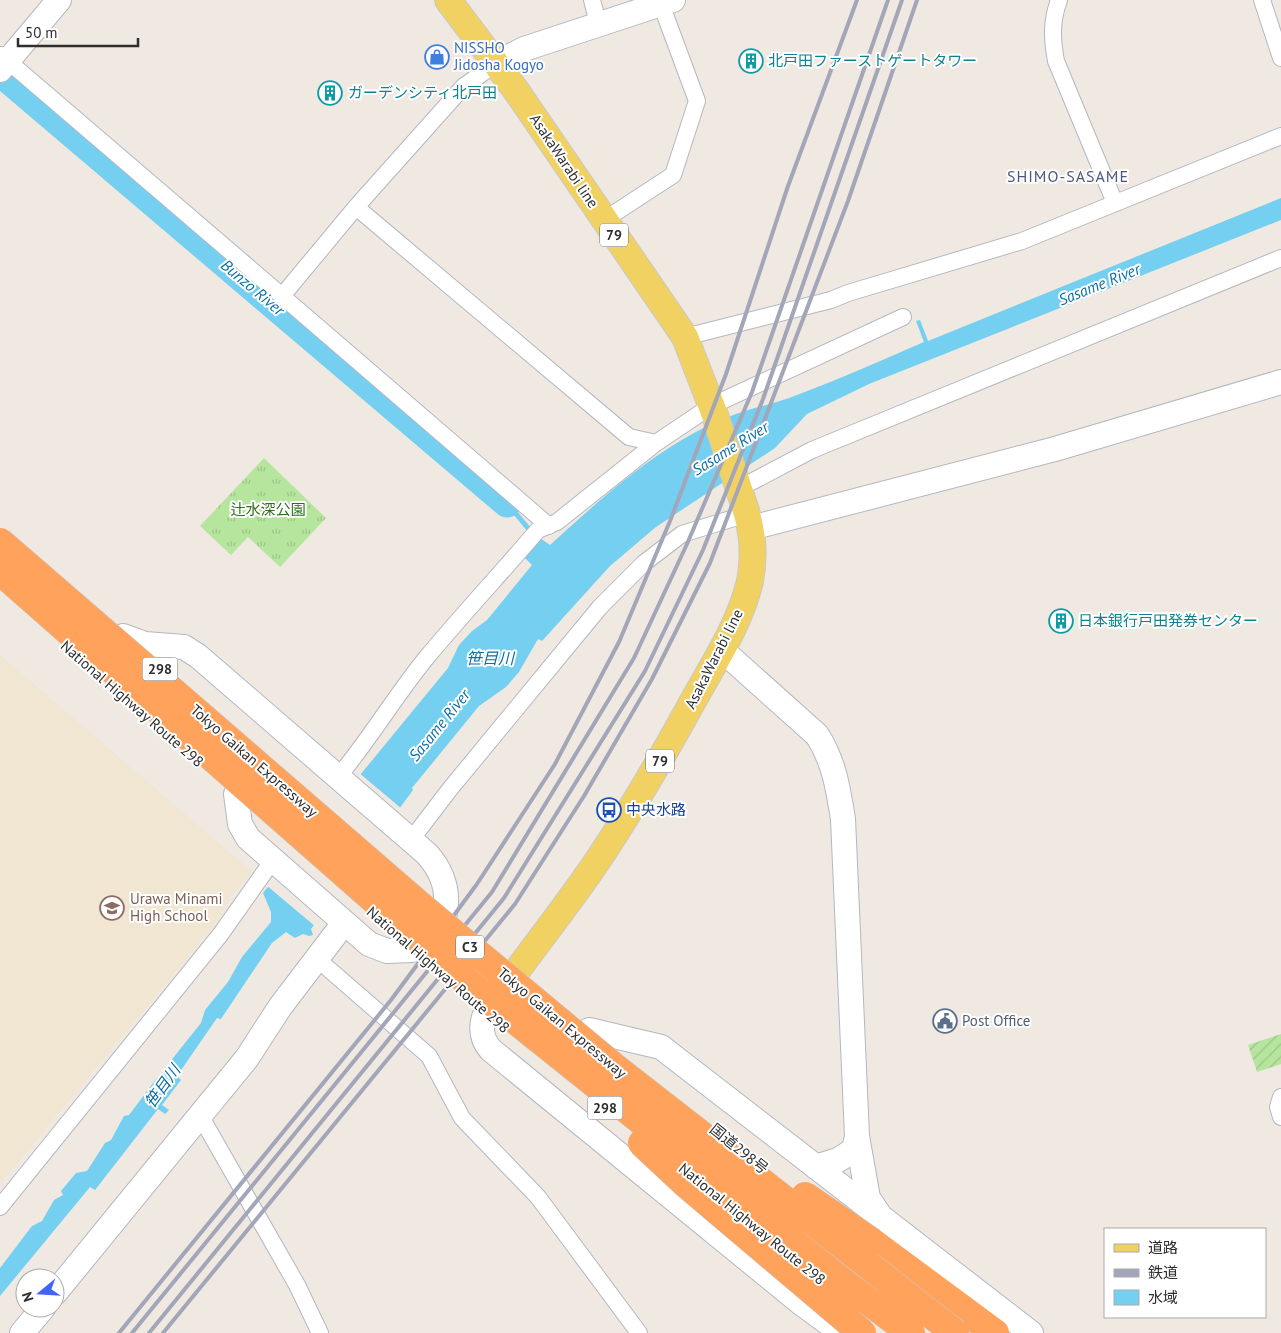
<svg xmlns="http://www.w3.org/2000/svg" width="1281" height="1333" viewBox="0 0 1281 1333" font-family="'PT Sans','Noto Sans JP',sans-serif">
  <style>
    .education { fill: #f0e6d1 }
    .grass { fill: url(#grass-tufts) }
    .garden { fill: url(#garden-furrows) }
    .water { fill: #75cff0 }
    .pier { fill: #efe9e1 }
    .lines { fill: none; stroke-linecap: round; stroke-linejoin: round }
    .stream { stroke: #75cff0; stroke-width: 5 }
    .river { stroke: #75cff0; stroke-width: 29 }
    .street-casing { stroke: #b4b7c1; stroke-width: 18 }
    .secondary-casing { stroke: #b4b7c1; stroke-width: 26 }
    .primary-casing { stroke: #c9c9c9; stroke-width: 28 }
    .highway-casing { stroke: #c9c9c9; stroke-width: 29 }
    .street { stroke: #fff; stroke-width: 16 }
    .secondary { stroke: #fff; stroke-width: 24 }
    .primary { stroke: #f2d163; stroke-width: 26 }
    .highway { stroke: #ffa35c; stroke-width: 28 }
    .rail { stroke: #a3a6b8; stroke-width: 4 }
    .highway-bridge-casing { stroke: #c9c9c9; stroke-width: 29; stroke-linecap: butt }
    .highway-bridge { stroke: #ffa35c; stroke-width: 28 }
    .labels { text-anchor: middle; stroke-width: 4; stroke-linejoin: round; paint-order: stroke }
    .shield { fill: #fff; stroke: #6d6d6d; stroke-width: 1 }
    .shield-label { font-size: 14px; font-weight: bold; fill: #2e2e2e }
    .shop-label { font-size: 15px; fill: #366cbe; stroke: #fff; text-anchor: start }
    .culture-label { font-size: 15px; fill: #0d838f; stroke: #fff; text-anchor: start }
    .street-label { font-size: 15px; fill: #2e2e2e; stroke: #fff }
    .park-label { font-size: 15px; fill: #2c6e1b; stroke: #fff }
    .transit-label { font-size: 15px; fill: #164399; stroke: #fff; text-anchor: start }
    .education-label { font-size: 15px; fill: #785e54; stroke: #fff; text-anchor: start }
    .service-label { font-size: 15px; fill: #4e5e75; stroke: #fff; text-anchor: start }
    .neighbourhood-label { font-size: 16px; letter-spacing: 1px; fill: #4d5680; stroke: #fff }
    .water-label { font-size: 16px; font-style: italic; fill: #0d6fa3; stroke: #fff }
  </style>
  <defs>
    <pattern id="grass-tufts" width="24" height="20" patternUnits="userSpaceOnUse" patternTransform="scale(1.25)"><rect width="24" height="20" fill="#b6e59e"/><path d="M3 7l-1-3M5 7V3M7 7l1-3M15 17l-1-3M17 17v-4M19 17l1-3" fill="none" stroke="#9dc588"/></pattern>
    <pattern id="garden-furrows" width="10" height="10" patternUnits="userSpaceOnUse" patternTransform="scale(1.25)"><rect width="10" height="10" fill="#b6e59e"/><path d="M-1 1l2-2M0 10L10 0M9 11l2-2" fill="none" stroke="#9dc588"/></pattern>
  </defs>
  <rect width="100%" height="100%" fill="#efe9e1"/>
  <!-- education -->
  <path class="education" d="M0 655 252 872 231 896 218 920 0 1184Z"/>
  <!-- grass -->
  <path class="grass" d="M264 458 326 518 280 567 248 537 231 555 200 526Z"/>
  <!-- garden -->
  <path class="garden" d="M1281 1034V1064L1257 1072 1248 1045Z"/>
  <!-- water -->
  <path class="water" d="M1281 198V220L869 384 807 414 775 448 656 527 610 566 542 641 538 639 519 672 506 687 479 706 412 788 413 790 311 929 313 935 309 936 303 934 295 938 286 932 272 943 221 1019 217 1018 177 1076 181 1080 162 1105 169 1110 165 1114 158 1109 95 1190 90 1187 0 1296V1268L32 1226 42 1221 54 1200 63 1195 61 1191 76 1173 87 1171 105 1143 111 1140 124 1116 129 1115 157 1078 163 1075 169 1063 201 1023 205 1010 228 982 242 957 271 922V912L263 893 448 668 459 645 472 631 487 620 532 565 523 556 540 538 550 545C603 497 660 444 728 417 750 408 775 404 797 395 840 379 882 360 924 342L916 321 920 320 928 341Z"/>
  <!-- pier -->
  <path class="pier" d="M358 772 402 809 316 927 266 885Z"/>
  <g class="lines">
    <!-- stream -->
    <path class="stream" d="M507 503 532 533"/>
    <!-- river -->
    <path class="river" d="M0 72 507 503"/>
    <!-- street casing -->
    <g class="street-casing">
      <path id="street" d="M592 0 598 23
        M1059 0C1051 22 1052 39 1056 61L1115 203
        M1262 0 1281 58
        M1 55 282 296
        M497 63 464 86 356 207 282 296 549 526
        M356 207 629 437 656 443
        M604 220 673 175 697 101 661 4
        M685 337 831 300 848 293 1022 241 1281 136
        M738 489 812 450 1281 258
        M338 777C370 739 395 696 427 657 463 614 501 573 538 530L557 522 656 443 711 406 903 317
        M411 840 450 789 600 607 644 563 682 534 747 514
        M316 958 429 1056 462 1118 538 1197 639 1333
        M1281 1097 1278 1107 1281 1117
        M201 1117 297 1285 320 1333
        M0 1207 220 935 273 860"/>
    </g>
    <!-- secondary casing -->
    <g class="secondary-casing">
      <path id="secondary" d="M497 63 524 49 673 0
        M0 70 59 0
        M751 528 1055 449 1281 382
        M123 636 145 644 184 647 198 656 427 854C443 872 449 890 445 913
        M722 650 817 735C834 761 838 788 843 819L857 1136 868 1198 880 1216
        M236 794 240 824 248 838 369 944 387 951 412 950
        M485 1014C480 1028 481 1039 491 1050L801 1303 842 1333
        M589 1030 661 1047 1031 1333
        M816 1167 838 1160 854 1150 857 1136
        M55 1293 247 1058 280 1007 344 923
        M22 1333 43 1308"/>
    </g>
    <!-- primary casing -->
    <g class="primary-casing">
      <path id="primary" d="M448 0 515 89 685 337 715 415 747 514C753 535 754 560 750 581 740 624 714 663 693 701 664 754 634 806 600 857 568 905 531 950 498 997"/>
    </g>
    <!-- highway casing -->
    <g class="highway-casing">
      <path id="highway" d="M872 1242 995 1333"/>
    </g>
    <!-- street -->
    <use href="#street" class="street"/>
    <!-- secondary -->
    <use href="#secondary" class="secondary"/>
    <!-- primary -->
    <use href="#primary" class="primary"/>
    <!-- highway -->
    <use href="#highway" class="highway"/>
    <!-- rail -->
    <path class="rail" d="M119 1333 391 1000 477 884 555 764 619 642 670 521 726 374 788 186 857 0
      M132 1333 492 892 634 658 687 544 752 392 888 0
      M149 1333 504 898 645 671 703 550 763 399 902 0
      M163 1333 515 904 584 796 652 679 710 563 848 201 917 0"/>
    <!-- highway-bridge casing -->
    <g class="highway-bridge-casing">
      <path id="highway-bridge" d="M0 542 423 908 613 1066 955 1333
        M0 571 470 984 844 1283 911 1333
        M642 1143 686 1184 862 1333
        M805 1196 872 1242"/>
    </g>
    <!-- highway-bridge -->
    <use href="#highway-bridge" class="highway-bridge"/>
  </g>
  <!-- icons -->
  <defs>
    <g id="shop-ring" transform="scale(1.25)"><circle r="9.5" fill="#fff" stroke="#3f7fe0" stroke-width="1.5"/><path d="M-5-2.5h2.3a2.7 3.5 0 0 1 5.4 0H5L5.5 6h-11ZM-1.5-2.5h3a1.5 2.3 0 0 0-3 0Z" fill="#3f7fe0"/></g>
    <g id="building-ring" transform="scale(1.25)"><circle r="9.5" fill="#fff" stroke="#0f9aa8" stroke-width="1.5"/><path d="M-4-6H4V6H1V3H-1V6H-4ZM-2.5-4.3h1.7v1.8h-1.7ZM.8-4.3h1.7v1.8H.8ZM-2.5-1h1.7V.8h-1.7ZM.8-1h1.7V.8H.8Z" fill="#0f9aa8"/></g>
    <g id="bus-ring" transform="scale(1.25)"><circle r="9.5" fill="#fff" stroke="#1a4fb4" stroke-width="1.5"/><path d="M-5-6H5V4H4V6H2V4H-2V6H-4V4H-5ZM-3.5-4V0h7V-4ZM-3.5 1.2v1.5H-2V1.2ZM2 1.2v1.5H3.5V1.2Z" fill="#1a4fb4"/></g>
    <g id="school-ring" transform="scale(1.25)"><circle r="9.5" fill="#fff" stroke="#8d6e63" stroke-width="1.5"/><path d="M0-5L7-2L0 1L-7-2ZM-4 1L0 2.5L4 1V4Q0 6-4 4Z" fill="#8d6e63"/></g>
    <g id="civic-ring" transform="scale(1.25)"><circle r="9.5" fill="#fff" stroke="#5c6f8a" stroke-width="1.5"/><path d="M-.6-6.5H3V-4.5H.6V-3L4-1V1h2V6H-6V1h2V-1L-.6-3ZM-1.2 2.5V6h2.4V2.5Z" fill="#5c6f8a"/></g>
  </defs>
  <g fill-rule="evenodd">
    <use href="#shop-ring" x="437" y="57"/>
    <use href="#building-ring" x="751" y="61"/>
    <use href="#building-ring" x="330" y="93"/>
    <use href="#building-ring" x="1061" y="621"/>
    <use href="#bus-ring" x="609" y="810"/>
    <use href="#school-ring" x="112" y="908"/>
    <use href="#civic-ring" x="945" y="1021"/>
  </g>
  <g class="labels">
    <!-- shield labels -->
    <g class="shield">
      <rect x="600" y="223.5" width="28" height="23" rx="4"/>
      <rect x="142.5" y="657.5" width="35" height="23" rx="4"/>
      <rect x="646" y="749.5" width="28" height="23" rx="4"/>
      <rect x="456" y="935.5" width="28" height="23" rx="4"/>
      <rect x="587.5" y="1096.5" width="35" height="23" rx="4"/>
    </g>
    <g class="shield-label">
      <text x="614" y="240">79</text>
      <text x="160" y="674">298</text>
      <text x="660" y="766">79</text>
      <text x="470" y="952">C3</text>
      <text x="605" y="1113">298</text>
    </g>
    <!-- shop labels -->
    <g class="shop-label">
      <text x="454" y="53">NISSHO<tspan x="454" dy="17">Jidosha Kogyo</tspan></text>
    </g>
    <!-- culture labels -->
    <g class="culture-label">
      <text x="768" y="66">北戸田ファーストゲートタワー</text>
      <text x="348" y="98">ガーデンシティ北戸田</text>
      <text x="1078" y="626">日本銀行戸田発券センター</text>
    </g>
    <!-- street labels -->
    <g class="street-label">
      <text transform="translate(564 161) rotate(56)" y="5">AsakaWarabi line</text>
      <text transform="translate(714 659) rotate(-63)" y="5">AsakaWarabi line</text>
      <text transform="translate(132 704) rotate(41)" y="5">National Highway Route 298</text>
      <text transform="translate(254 761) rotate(41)" y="5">Tokyo Gaikan Expressway</text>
      <text transform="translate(438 970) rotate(41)" y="5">National Highway Route 298</text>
      <text transform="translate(562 1023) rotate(40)" y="5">Tokyo Gaikan Expressway</text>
      <text transform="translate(739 1149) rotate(39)" y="5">国道298号</text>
      <text transform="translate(752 1224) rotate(39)" y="5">National Highway Route 298</text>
    </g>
    <!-- park labels -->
    <g class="park-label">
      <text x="268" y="515">辻水深公園</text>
    </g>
    <!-- transit labels -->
    <g class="transit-label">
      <text x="626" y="815">中央水路</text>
    </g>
    <!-- education labels -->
    <g class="education-label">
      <text x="130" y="904">Urawa Minami<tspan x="130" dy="17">High School</tspan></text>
    </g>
    <!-- service labels -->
    <g class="service-label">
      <text x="962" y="1026">Post Office</text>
    </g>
    <!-- neighbourhood labels -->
    <g class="neighbourhood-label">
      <text x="1068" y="182">SHIMO-SASAME</text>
    </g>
    <!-- water labels -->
    <g class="water-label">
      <text transform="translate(1099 284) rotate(-22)" y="6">Sasame River</text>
      <text transform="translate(253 287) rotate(40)" y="6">Bunzo River</text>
      <text transform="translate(730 448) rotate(-32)" y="6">Sasame River</text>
      <text x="490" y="664">笹目川</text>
      <text transform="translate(439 725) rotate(-51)" y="6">Sasame River</text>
      <text transform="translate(162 1086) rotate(-54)" y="6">笹目川</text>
    </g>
  </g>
  <!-- legend -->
  <rect x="1104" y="1228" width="162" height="90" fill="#ffffff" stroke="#ababab"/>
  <rect x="1114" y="1244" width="25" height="8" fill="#f2d163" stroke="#ababab"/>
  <text x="1148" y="1253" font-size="15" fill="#2e2e2e">道路</text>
  <rect x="1114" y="1269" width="25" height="8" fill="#a3a6b8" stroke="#ababab"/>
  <text x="1148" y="1278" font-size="15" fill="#2e2e2e">鉄道</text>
  <rect x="1114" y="1290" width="25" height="15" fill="#75cff0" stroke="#ababab"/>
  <text x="1148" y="1303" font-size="15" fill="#2e2e2e">水域</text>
  <!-- north arrow -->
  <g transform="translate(40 1293) rotate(252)"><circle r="24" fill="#ffffff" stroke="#ababab"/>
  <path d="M0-4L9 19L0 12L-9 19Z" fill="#4264fb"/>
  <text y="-8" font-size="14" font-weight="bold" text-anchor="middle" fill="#2e2e2e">N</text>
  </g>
  <!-- scale -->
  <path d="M18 38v8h120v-8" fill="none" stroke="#2e2e2e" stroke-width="2.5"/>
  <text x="25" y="38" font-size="15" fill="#2e2e2e" stroke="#ffffff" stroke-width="4" paint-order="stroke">50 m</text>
</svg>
